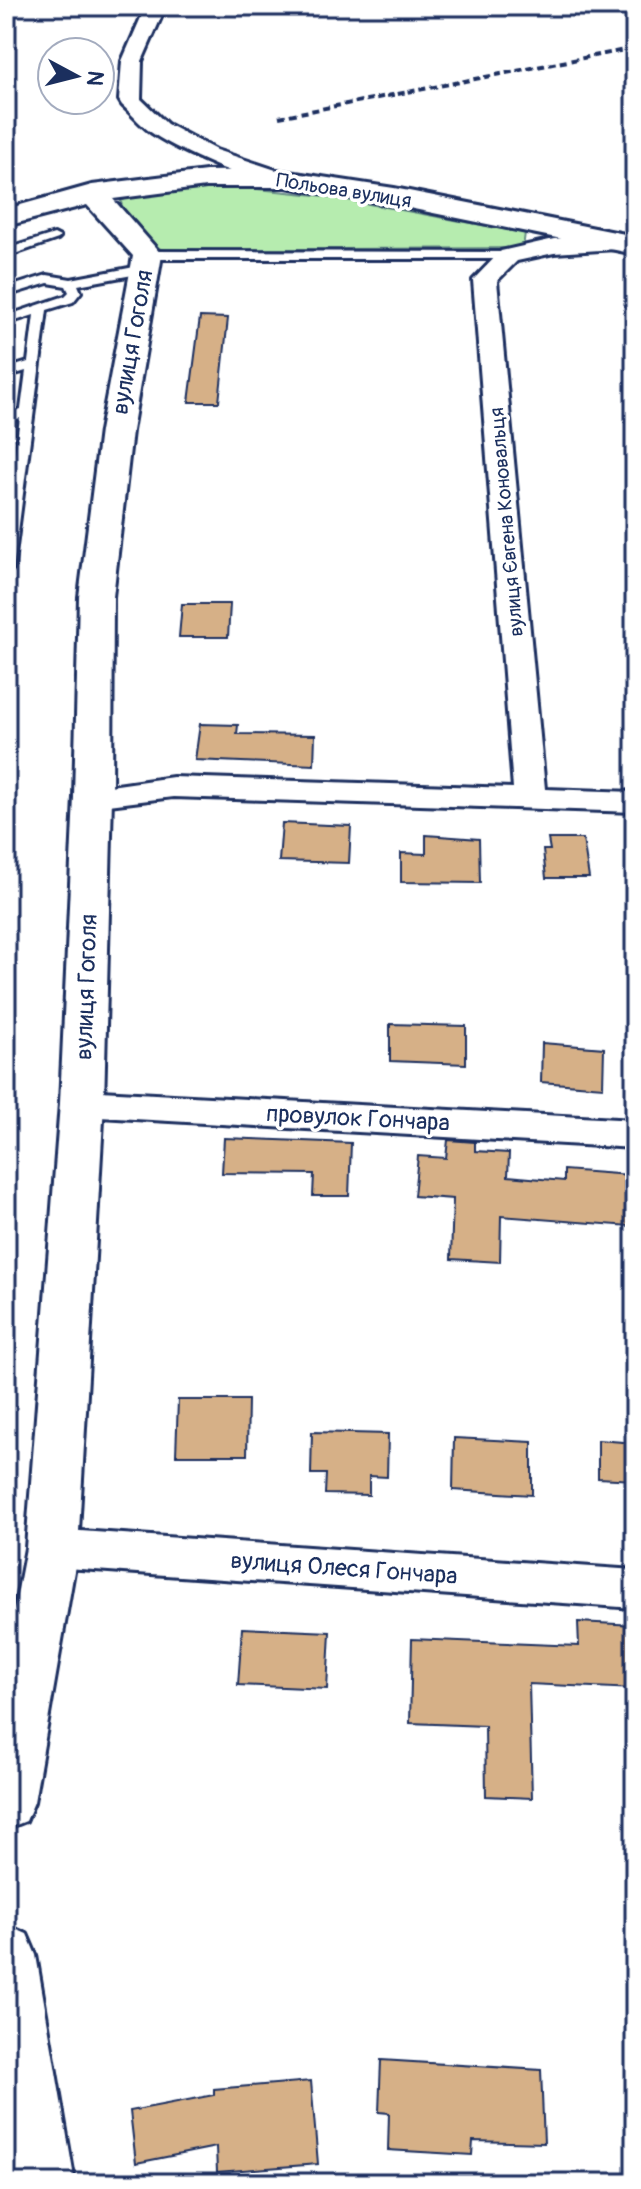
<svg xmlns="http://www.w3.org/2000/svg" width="641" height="2189" viewBox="0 0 641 2189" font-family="Pangolin,sans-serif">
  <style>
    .green { fill: #b6ecaf; stroke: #688e86; stroke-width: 2 }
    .building { fill: #d6b087; stroke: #1b2f5e; stroke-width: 2 }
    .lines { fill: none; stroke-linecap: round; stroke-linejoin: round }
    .lane-casing { stroke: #1b2f5e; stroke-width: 6 }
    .street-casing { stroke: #1b2f5e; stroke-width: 6 }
    .secondary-casing { stroke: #1b2f5e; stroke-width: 6 }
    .lane { fill: #fff; fill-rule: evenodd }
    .street { fill: #fff; fill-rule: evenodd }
    .secondary { fill: #fff; fill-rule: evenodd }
    .rail { stroke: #1b2f5e; stroke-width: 4; stroke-dasharray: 7 4; stroke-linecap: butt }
    .labels { text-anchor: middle; stroke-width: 7; stroke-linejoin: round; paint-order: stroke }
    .far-street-label { font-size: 20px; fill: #1b2f5e; stroke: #fff }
    .street-label { font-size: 24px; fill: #1b2f5e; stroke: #fff }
  </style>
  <rect width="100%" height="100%" fill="#fff"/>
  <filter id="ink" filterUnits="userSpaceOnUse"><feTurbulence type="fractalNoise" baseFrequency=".0125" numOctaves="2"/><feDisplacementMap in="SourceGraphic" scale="16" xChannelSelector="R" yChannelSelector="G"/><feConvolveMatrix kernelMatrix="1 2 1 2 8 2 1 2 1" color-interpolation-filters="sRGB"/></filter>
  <g filter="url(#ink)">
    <!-- green -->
    <path class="green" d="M207 184 326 196 525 233 523 248 165 250C144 246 122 222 121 201L135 194Z"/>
    <!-- building -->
    <path class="building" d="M200 317 228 318 219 402H189Z
      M182 604H230L228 637H179Z
      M200 724 238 725 237 734 315 735 314 765 195 760Z
      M282 823 351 826 349 863 279 861Z
      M426 835 479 839 480 883 401 882V853L426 854Z
      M548 839H583L589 878H546L543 850H550Z
      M390 1024 466 1026V1064L390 1061Z
      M542 1043 604 1048 603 1087 541 1082Z
      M224 1138 351 1143 349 1196H313L314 1174 222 1173Z
      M448 1140 475 1142V1151L509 1153 508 1176 564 1181V1170L630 1175V1226L501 1216 500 1262 451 1259 453 1199 414 1196 418 1156 446 1158Z
      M178 1400H248L247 1455H176Z
      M312 1432 388 1434 387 1477 369 1476V1495L325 1494 326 1474H311Z
      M454 1438 532 1442V1495L453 1490Z
      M598 1440 635 1443V1480L598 1478Z
      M578 1622 635 1625V1689L529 1684 532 1798 486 1796 485 1726 410 1723 412 1639 579 1646Z
      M242 1628 330 1632 327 1689 238 1685Z
      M381 2060 541 2070 544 2143 473 2141 472 2155 388 2150 389 2113 379 2112Z
      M311 2081 318 2164 217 2172 216 2147 136 2163 130 2111 214 2095V2089Z"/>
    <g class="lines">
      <!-- lane casing -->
      <g class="lane-casing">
        <path id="lane" d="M54 234 60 237 58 239 6 257V249Z
          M509 252 515 256 513 259H148L142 255 148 251Z
          M145 265 149 266V272L78 285 81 292 73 302 47 310 13 570 6 574V519L20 418 6 422V414L21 409 26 371 6 377V369L28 362 34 315 6 324V316L65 296 69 292 66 286 48 283 6 296V288L47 275 71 279Z"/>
      </g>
      <!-- street casing -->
      <g class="street-casing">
        <path id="street" d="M146 6H166L142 61 141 99 167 124 216 150 285 173 288 178 285 183C260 189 178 150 155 135 143 128 133 115 122 105L119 100 122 61Z
          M623 236 631 238 635 243 631 248 554 253 517 261 497 281 545 789 635 792V812L173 797 93 807 82 804 77 797 82 790 173 777 513 788 473 280 501 251 554 239Z
          M82 1090 635 1120V1148L82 1116 69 1113 64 1103 69 1093Z
          M52 1529 635 1570V1608L52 1567 37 1561 31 1548 37 1535Z"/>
      </g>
      <!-- secondary casing -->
      <g class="secondary-casing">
        <path id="secondary" d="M276 170 394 188 635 236V254L394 205 286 187H206L113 199 162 255 132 431 113 597 112 797 104 1103 78 1548 34 1802 26 1821 6 1829V1653L26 1548 60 1103 74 797 79 597 100 431 133 256 87 205 6 226V209L92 185 206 171Z
          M6 1925 27 1934 36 1955 75 2183H11L6 2149Z"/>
      </g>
      <!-- lane -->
      <use href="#lane" class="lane"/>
      <!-- street -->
      <use href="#street" class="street"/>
      <!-- secondary -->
      <use href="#secondary" class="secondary"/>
      <!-- rail -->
      <path class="rail" d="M279 117 635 48"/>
    </g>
  </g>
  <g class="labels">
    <!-- far-street labels -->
    <g class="far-street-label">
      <text transform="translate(344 190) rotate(9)" y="7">Польова вулиця</text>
      <text transform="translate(506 522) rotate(-95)" y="7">вулиця Євгена Коновальця</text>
    </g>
    <!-- street labels -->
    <g class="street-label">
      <text transform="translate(132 342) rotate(-80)" y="8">вулиця Гоголя</text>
      <text transform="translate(86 987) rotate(-88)" y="8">вулиця Гоголя</text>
      <text transform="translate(358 1118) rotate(3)" y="8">провулок Гончара</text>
      <text transform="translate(344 1568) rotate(4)" y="8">вулиця Олеся Гончара</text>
    </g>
  </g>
  <!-- margin -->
  <rect width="641" height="2189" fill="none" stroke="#fff" stroke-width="32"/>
  <rect x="16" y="16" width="609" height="2157" fill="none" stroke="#1b2f5e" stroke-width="3" filter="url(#ink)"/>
  <!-- north arrow -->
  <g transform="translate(76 76) rotate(97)"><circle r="38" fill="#ffffff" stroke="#a4acbf" stroke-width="2"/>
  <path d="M0-6L14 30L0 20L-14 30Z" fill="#1b2f5e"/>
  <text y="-12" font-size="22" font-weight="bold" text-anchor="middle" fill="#1b2f5e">N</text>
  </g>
</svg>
